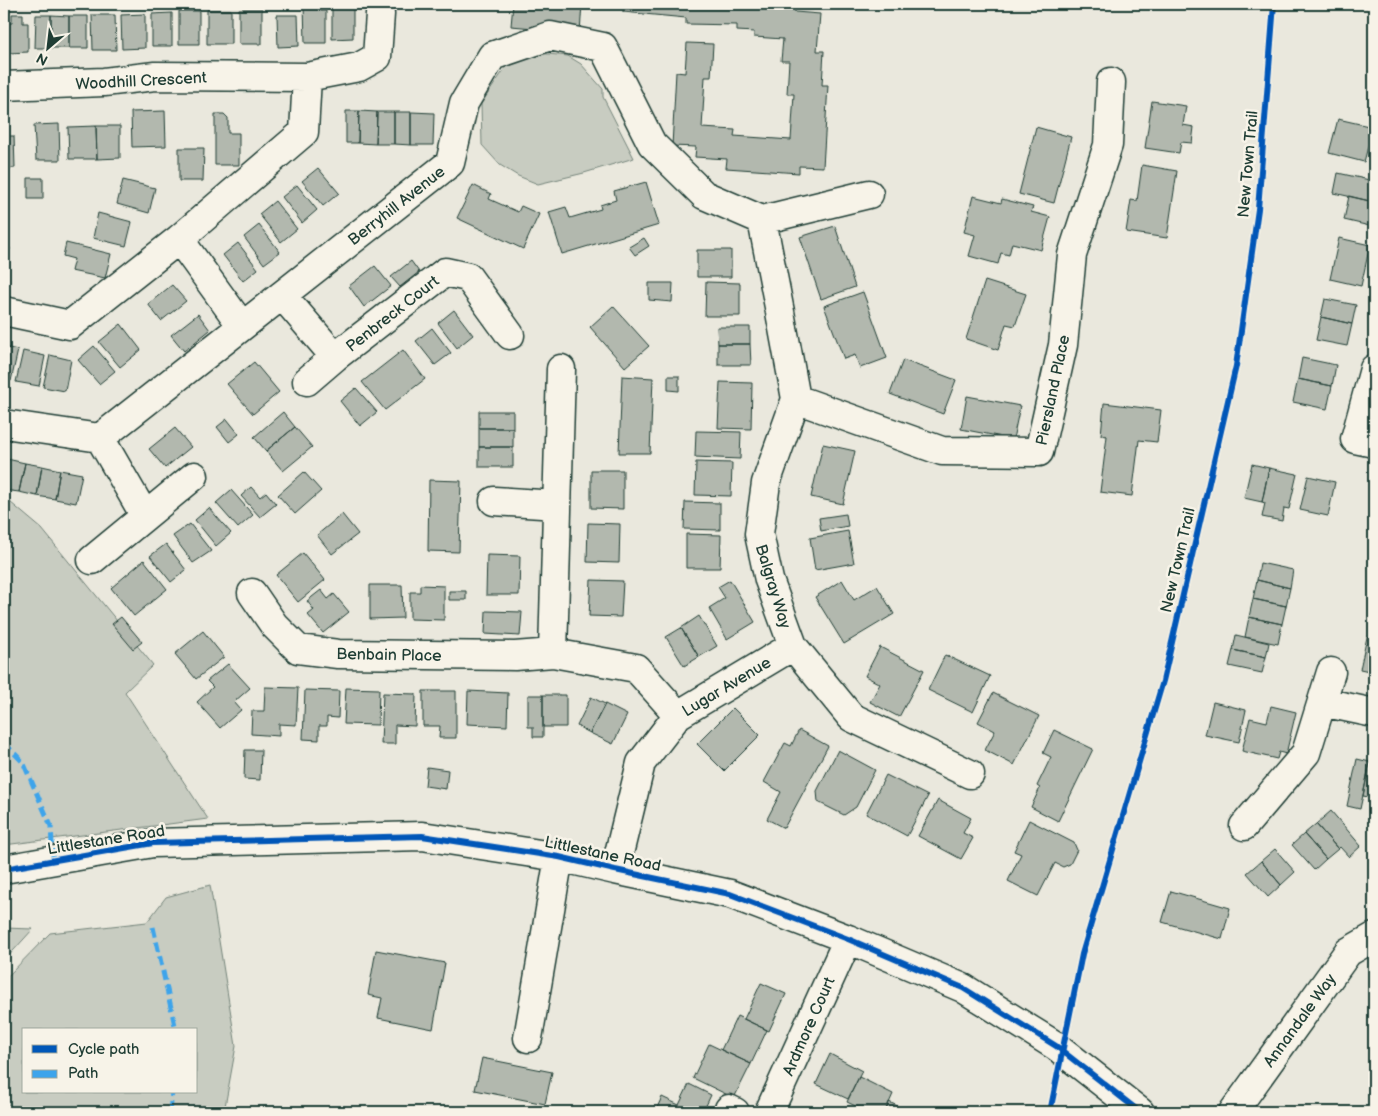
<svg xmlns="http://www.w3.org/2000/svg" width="1378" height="1116" viewBox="0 0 1378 1116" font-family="'Balsamiq Sans',sans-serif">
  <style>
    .green { fill: #c8ccc1; stroke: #74847a; fill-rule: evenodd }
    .building { fill: #b2b8ae; stroke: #1f3d34 }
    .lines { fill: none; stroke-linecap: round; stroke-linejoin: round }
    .minor-casing { stroke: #1f3d34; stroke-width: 31 }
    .minor { stroke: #f7f3e8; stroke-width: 28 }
    .quiet { stroke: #3da4eb; stroke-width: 5; stroke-dasharray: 10 5; stroke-linecap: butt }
    .cycleway-casing { stroke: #f7f3e8; stroke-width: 9 }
    .cycleway { stroke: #0057b8; stroke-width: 6 }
    .labels { text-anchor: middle; stroke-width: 5; stroke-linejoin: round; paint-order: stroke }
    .street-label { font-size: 16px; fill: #1f3d34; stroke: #f7f3e8 }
  </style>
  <rect width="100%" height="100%" fill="#eae8dd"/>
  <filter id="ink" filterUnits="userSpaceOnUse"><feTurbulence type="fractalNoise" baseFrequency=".02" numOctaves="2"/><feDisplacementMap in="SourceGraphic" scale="10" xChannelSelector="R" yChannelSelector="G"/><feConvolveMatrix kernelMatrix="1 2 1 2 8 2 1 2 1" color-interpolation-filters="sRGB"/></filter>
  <g filter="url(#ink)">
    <!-- green -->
    <path class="green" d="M538 53 568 56 581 64 603 89V97L634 158 584 173 538 184 518 176 500 165 482 145 481 104 510 61Z
      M4 497 42 529 153 665 125 692 208 819 4 845Z
      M210 885 236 1046 224 1112H4V980L50 933 147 922 166 897ZM24 1030H196V1092H24Z
      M4 928 33 929 4 961Z"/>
    <!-- building -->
    <path class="building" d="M304 4H321V11H326V43H305Z
      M513 4H582L580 32 511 26Z
      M623 4H771L795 5V12L820 14 817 51H824L822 85H828L823 167 799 166V173L726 168 727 159 695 157 696 147 672 146 676 72 685 73 687 43 713 44 711 77H705L702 128 735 130 734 136 791 140 794 94H787L789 61H781L783 39 754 37V32L737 31V25L686 24V18L623 12Z
      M332 6H353V38L332 39Z
      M239 9H262V44H239Z
      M207 10H231V44H207Z
      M179 11H199V44H179Z
      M172 13V46H152V14Z
      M12 14H23V23H28V52L8 53 7 23H12Z
      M145 14V48L122 49 121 15Z
      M36 15H51V48H35Z
      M51 15 69 16V48H51Z
      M92 15H115L116 50H93Z
      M277 15H298L299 46 278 47Z
      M69 16H88V48H69Z
      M4 23H7L8 53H4Z
      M1152 101 1186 106 1183 125 1194 127 1192 143 1181 142 1179 153 1145 148Z
      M165 111 166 146 132 147 131 112Z
      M346 111H359L358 143H346Z
      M359 111 377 112 376 144 358 143Z
      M377 112H394V144H376Z
      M394 112H411V145L394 144Z
      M411 112 434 113 433 145H411Z
      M215 114H224L228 118V133H239V165H215Z
      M1338 119 1373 127 1364 162 1329 153Z
      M59 124 60 160H36L34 125Z
      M96 126H120V158L97 159Z
      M96 126 97 159H69L68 127Z
      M1036 127 1071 137 1054 203 1019 194Z
      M4 136H14L15 168 4 169Z
      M179 148H204L203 181H179Z
      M1142 165 1177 171 1167 238 1126 232 1131 200 1137 201Z
      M318 168 339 193 323 206 302 181Z
      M1338 173 1374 181V202L1334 193Z
      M28 178H43V199H28Z
      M123 180 155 188 149 213 117 204Z
      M646 182 659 225 562 254 549 212 566 207 570 218 601 209 600 205 616 200 614 191Z
      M297 185 317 210 302 223 282 197Z
      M473 185 491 194 489 199 518 212 521 206 539 214 523 249 457 218Z
      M973 196 1001 203 1002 199 1033 207 1031 212 1050 217 1041 250 1012 243 1009 255 1001 253 998 264 969 256 975 235 964 232Z
      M1349 196 1374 202V227L1344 220Z
      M275 201 297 229 281 242 259 214Z
      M98 213 132 222 126 246 93 238Z
      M259 225 280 252 264 264 244 237Z
      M835 226 855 287 821 299 800 237Z
      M644 238 649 246 635 255 629 247Z
      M1339 238 1370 245 1361 286 1330 279Z
      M66 243 111 254 105 278 71 271 74 259 63 256Z
      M238 243 258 269 243 281 223 255Z
      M4 247 10 248 4 279Z
      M697 250H731V277H697Z
      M411 261 419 272 400 287 391 277Z
      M375 266 391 286 364 307 349 286Z
      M985 281 1026 294 1015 326 1006 324 998 350 966 339Z
      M706 282 740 283V316H705Z
      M649 283H673L672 302 649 300Z
      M172 285 186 301 161 321 148 304Z
      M863 292 887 358 860 368 855 355 844 359 824 306Z
      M1325 299 1356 305 1352 324 1321 317Z
      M613 306 649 346 625 367 590 327Z
      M454 310 473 335 457 348 438 323Z
      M198 314 210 330 184 351 171 335Z
      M1321 317 1352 324 1347 346 1316 340Z
      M121 324 141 350 120 367 99 342Z
      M717 327H750V344H718Z
      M432 328 451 353 435 365 416 341Z
      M718 344H750L751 365H718Z
      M94 346 115 371 99 384 78 360Z
      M4 347 18 350 11 381 8 380 5 393 4 392Z
      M403 350 425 379 385 410 362 382Z
      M23 351 45 356 39 386 16 382Z
      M50 355 71 360 65 391 43 387Z
      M1302 358 1336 365 1332 386 1298 379Z
      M903 360 956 380 943 414 890 394Z
      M254 362 279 392 253 414 227 384Z
      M622 376 653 378 650 453H619Z
      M668 376H679V391L668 390Z
      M1298 379 1332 386 1327 409 1293 402Z
      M720 382 752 383 751 429 718 428Z
      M356 388 377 412 360 426 340 401Z
      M967 396 1020 406 1013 439 961 429Z
      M1104 403 1161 410 1157 442 1139 440 1132 496 1100 492 1107 436 1101 435Z
      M479 411H513V428H479Z
      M283 412 295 427 266 451 254 437Z
      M227 419 239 434 229 442 217 427Z
      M295 427 312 447 283 471 266 451Z
      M175 428 191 447 165 468 149 449Z
      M479 428H513V447H479Z
      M696 431 741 432 740 459 695 457Z
      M823 444 855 451 843 504 811 497Z
      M479 447H513V467H479Z
      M7 459 25 463 19 492 4 490V474Z
      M696 462 732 463 731 496 695 495Z
      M25 463 42 466 37 496 19 492Z
      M1252 464 1269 468 1262 502 1244 498Z
      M42 466 60 470 55 499 37 496Z
      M1269 468 1297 474 1289 509 1284 508 1282 521 1262 517 1265 503 1262 502Z
      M60 470 82 474 76 503 55 499Z
      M591 470H623V509L591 508Z
      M304 472 321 491 295 514 278 495Z
      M1308 476 1335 482 1328 516 1300 510Z
      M429 480 461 481 459 552 428 551Z
      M251 487 260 497 266 492 276 504 260 517 241 496Z
      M231 490 253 515 238 528 216 503Z
      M685 502 720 503V530L684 529Z
      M209 508 231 533 216 546 195 520Z
      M342 514 358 534 332 554 317 535Z
      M846 514 848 526 821 531 819 518Z
      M588 523 620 524 619 563 587 562Z
      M190 524 211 551 193 563 173 536Z
      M848 531 854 563 815 570 810 538Z
      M686 534 721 535 720 568H686Z
      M166 544 186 570 171 582 150 556Z
      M303 553 325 580 298 602 276 575Z
      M487 555 520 556 519 595H486Z
      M144 560 167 589 134 616 111 588Z
      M1260 563 1293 570 1290 588 1257 580Z
      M591 580 623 581 621 617 589 616Z
      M730 580 755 622 727 639 709 608 725 598 718 587Z
      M842 580 854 600 877 586 894 614 844 644 815 597Z
      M1257 580 1290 588 1286 606 1253 599Z
      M370 585H402L403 618 370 619Z
      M420 585 444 586V620L410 619V592H420Z
      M321 590 328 599 334 594 349 612 323 633 308 615 314 610 307 601Z
      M449 591H466V600H449Z
      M1253 599 1286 606 1282 624 1249 617Z
      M486 611 522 612 520 636 485 634Z
      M699 616 717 646 699 657 681 628Z
      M121 617 142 642 133 649 112 624Z
      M1249 617 1282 624 1278 644 1245 637Z
      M681 628 699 657 684 666 666 637Z
      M203 631 224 657 196 679 175 654Z
      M1236 635 1269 643 1266 657 1233 650Z
      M1367 637 1374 639V672L1360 669Z
      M880 647 924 670 899 717 870 702 880 684 865 676Z
      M1233 650 1266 657 1262 673 1229 666Z
      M945 655 990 676 973 712 928 690Z
      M228 664 250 688 234 702 241 710 220 728 197 702 213 687 207 681Z
      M265 687 298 688 296 725 279 724V736L251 734 252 711H264Z
      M346 688 379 689 378 725 344 724Z
      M305 690 339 691 338 718 327 717V726H319V740L303 739Z
      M423 691H456V738H439L440 726H423Z
      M468 691 508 693 507 726 467 724Z
      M383 693 416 694 415 726 395 725V744H381Z
      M993 693 1039 716 1014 765 985 750 995 731 978 722Z
      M528 695H543V737H533V727H528Z
      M543 695H566V727H543Z
      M591 697 605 704 590 733 577 726Z
      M1213 702 1246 710 1239 742 1205 735Z
      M605 704 627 715 613 744 590 733Z
      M1271 706 1296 712 1286 754 1279 752 1277 759 1242 751 1250 718 1267 722Z
      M733 708 760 735 724 771 697 744Z
      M799 730 828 746 784 828 767 819 781 792 764 782 785 743 791 746Z
      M1054 730 1093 749 1058 821 1031 807 1040 788 1037 786 1051 757 1043 753Z
      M245 750H261L260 780 244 779Z
      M838 750 875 770 856 807 844 815 818 802 817 791Z
      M1357 759 1370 762 1360 809 1347 806Z
      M1370 762 1374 763V798L1363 796Z
      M427 767 448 770 446 789 425 786Z
      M886 775 928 796 907 836 866 814Z
      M938 800 971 818 963 833 973 838 961 859 918 836Z
      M1331 811 1361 846 1349 857 1340 847 1338 849 1316 824Z
      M1029 820 1074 843 1077 850 1070 864 1063 867 1055 863 1038 896 1008 881 1021 854 1014 851Z
      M1316 824 1338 849 1326 859 1304 834Z
      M1304 834 1326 859 1314 870 1292 845Z
      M1275 849 1295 872 1281 885 1261 861Z
      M1261 861 1281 885 1268 897 1247 873Z
      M1171 891 1230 908 1222 939 1162 922Z
      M376 950 445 963 433 1029 378 1018 382 998 368 995Z
      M761 983 786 994 769 1031 744 1019Z
      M737 1016 767 1030 751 1064 721 1050Z
      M709 1044 751 1064 734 1098 693 1078Z
      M830 1054 862 1071 848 1099 816 1084Z
      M482 1058 552 1072 545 1104 475 1090Z
      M859 1077 893 1094 885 1112H868L847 1102Z
      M689 1084 711 1095 703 1112H655L662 1097 679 1105Z
      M889 1102 910 1112H885Z"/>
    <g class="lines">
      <!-- minor casing -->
      <g class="minor-casing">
        <path id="minor" d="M4 86 104 82 155 76 307 77 359 67 377 57 380 14
          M762 220 780 312 796 399 766 483 759 534 769 580 793 646 851 717 970 774
          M179 239 242 326
          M282 295 335 357
          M4 311 70 325 179 239 304 132 307 77
          M1374 369 1355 439 1374 443
          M307 381 335 357 445 272 468 277 510 335
          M796 399 942 451 1039 452 1063 345 1072 255 1108 145 1111 82
          M4 424 100 438 450 163 464 103 492 56 550 36 603 47 652 144 704 195 762 220 869 194
          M100 438 145 516
          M494 501 557 505
          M92 560 194 476
          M252 593 274 625 298 649 338 654 515 656 553 653 636 668 678 715
          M553 653 561 369
          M1322 702 1374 713
          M1244 826 1306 753 1331 672
          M4 869 153 843 422 836 559 857 615 870 730 894 848 939 963 988 1056 1046 1140 1112
          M615 870 641 763 678 715 793 646
          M528 1038 559 857
          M729 1109 735 1112
          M769 1112 848 939
          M1233 1112 1348 952 1374 937"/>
      </g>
      <!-- minor -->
      <use href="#minor" class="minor"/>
      <!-- quiet -->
      <path class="quiet" d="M4 743 23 762 51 826 53 861
        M153 927 176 1030
        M170 1112 172 1092"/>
      <!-- cycleway casing -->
      <g class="cycleway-casing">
        <path id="cycleway" d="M4 869 153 843 422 836 559 857 615 870 730 894 848 939 963 988 1056 1046 1140 1112
          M1050 1112 1082 954 1163 681 1236 366 1258 209 1274 4"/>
      </g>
      <!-- cycleway -->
      <use href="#cycleway" class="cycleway"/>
    </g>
  </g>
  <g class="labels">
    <!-- street labels -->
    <g class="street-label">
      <text transform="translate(141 80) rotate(-3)" y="6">Woodhill Crescent</text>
      <text transform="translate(1247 164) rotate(-85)" y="6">New Town Trail</text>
      <text transform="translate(396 205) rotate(-38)" y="6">Berryhill Avenue</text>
      <text transform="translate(392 313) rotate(-38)" y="6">Penbreck Court</text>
      <text transform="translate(1052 390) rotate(-78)" y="6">Piersland Place</text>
      <text transform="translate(1177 560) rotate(-77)" y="6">New Town Trail</text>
      <text transform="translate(774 586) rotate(73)" y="6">Balgray Way</text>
      <text transform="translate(389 654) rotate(1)" y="6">Benbain Place</text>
      <text transform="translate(726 686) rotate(-31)" y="6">Lugar Avenue</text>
      <text transform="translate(106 839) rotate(-9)" y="6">Littlestane Road</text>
      <text transform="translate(603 853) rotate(12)" y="6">Littlestane Road</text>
      <text transform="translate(1299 1020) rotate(-54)" y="6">Annandale Way</text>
      <text transform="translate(808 1026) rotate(-66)" y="6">Ardmore Court</text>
    </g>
  </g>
  <!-- margin -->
  <rect width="1378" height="1116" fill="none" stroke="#f7f3e8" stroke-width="20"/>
  <rect x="10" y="10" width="1358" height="1096" fill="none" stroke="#1f3d34" stroke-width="2" filter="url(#ink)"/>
  <!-- legend -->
  <rect x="22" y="1028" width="175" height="65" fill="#f7f3e8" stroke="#a1aaa0"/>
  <rect x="32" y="1045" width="25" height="8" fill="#0057b8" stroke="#a1aaa0"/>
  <text x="68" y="1054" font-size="15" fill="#1f3d34">Cycle path</text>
  <rect x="32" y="1070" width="25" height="8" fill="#3da4eb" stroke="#a1aaa0"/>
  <text x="68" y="1078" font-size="15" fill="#1f3d34">Path</text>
  <!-- north arrow -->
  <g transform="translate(48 48) rotate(208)" stroke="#f7f3e8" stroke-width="4" paint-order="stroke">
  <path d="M0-4L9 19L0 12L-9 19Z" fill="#1f3d34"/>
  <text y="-8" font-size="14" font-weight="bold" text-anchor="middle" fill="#1f3d34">N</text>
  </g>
</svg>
